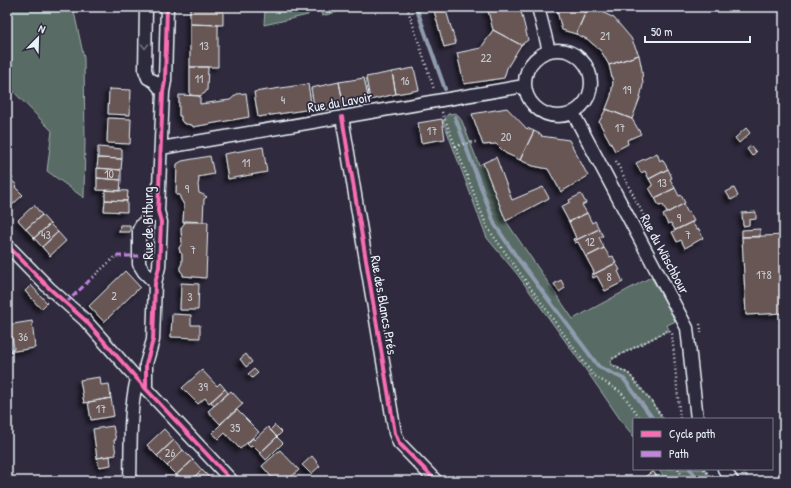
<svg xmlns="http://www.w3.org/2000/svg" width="791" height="488" viewBox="0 0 791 488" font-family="'Patrick Hand',sans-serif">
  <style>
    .green { fill: #596c65; stroke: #a0aeae }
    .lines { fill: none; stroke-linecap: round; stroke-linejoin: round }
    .stream { stroke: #8f9bae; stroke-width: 4 }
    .building { fill: #675755; stroke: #e8f1f8; filter: url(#shadow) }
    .street-casing { stroke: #e8f1f8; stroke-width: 15 }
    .path { stroke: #e8f1f8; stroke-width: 2.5; stroke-dasharray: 1 3; stroke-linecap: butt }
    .street { stroke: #2f2a3d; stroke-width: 12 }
    .quiet { stroke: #c483df; stroke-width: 3; stroke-dasharray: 6 3; stroke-linecap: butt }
    .cycleway-casing { stroke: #2f2a3d; stroke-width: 6 }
    .cycleway { stroke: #f96db3; stroke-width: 4 }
    .oneway { stroke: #70707e }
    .labels { text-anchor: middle; stroke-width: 3.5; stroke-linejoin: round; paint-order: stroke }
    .number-label { font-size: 12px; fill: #c8cacf }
    .street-label { font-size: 14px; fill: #e8f1f8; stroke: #2f2a3d }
  </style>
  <defs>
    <filter id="shadow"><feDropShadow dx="-3.5" dy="3.5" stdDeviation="2" flood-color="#0009"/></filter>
  </defs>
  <rect width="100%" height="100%" fill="#2f2a3d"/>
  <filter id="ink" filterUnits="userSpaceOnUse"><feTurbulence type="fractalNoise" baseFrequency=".025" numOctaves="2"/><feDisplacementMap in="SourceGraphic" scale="8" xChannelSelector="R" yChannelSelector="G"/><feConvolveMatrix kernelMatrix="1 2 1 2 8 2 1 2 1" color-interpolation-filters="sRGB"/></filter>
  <g filter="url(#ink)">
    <!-- green -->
    <path class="green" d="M7 7H73L84 58 85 140 84 198 47 171 52 131 7 85Z
      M265 7H309L308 15 264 25Z
      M320 7H355L322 16Z
      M456 113 462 121 479 165 483 163 506 221 573 319 651 277 676 321 667 325 669 330 612 359 610 363 629 374 652 402 663 419H634V437L622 422 591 377 517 274 487 238 443 121 448 114Z
      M658 469H704L714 481H667Z"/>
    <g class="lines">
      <!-- stream -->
      <path class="stream" d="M416 7 445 89
        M455 117 495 225 518 259 599 367 624 379 653 419
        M690 469 699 481"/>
    </g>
    <!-- building -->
    <path class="building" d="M190 7H223V25L190 24Z
      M433 7H445L456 44 444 47Z
      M487 7H520L528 40 521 45 493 30Z
      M556 7H588L576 34 562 30Z
      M588 7 604 13 614 18 631 38 639 55 609 65 601 51 587 39 576 34Z
      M190 24 218 25V67H190Z
      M493 30 521 45 507 68 504 78 464 84 457 53 481 48Z
      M639 55 642 70 643 85 640 98 632 119 606 109 611 96 613 82 609 65Z
      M190 67H208L207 90 205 93 200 96 190 95Z
      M414 68 419 90 396 94 392 72Z
      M392 72 396 94 370 100 366 77Z
      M364 78 369 102 344 107 339 82Z
      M339 82 344 107 315 112 311 88Z
      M308 84 312 109 258 117 254 92Z
      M109 89 131 90 130 115 108 114Z
      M246 93 249 117 193 127 192 125 186 124 183 123 181 120V116H179V95L200 96V104L230 100 237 94Z
      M507 108 527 129V128L534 131 520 160 505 153 496 144 483 145 472 114Z
      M606 109 632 119 641 134 627 140 628 144 615 151 599 122Z
      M108 118 131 119 130 144 107 143Z
      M442 119 445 139 421 143 418 123Z
      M746 128 750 133 739 143 735 138Z
      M534 131 542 135 541 136 569 140 588 176 561 192 548 169 533 166 520 160Z
      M751 146 756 152 752 156 747 149Z
      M98 147 122 149V159L98 158Z
      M263 147 267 172 228 179 224 154Z
      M657 153 660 161 662 159 668 169 649 179 645 171 641 173 636 163Z
      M210 156 214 174 198 177 199 180 198 185 199 193 204 195 207 197 204 199 203 222H183L184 205 180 198V195H176L177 164 182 161Z
      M496 157 512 200 543 187 549 198 506 221 483 163Z
      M98 158 122 159 121 170 97 168Z
      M97 168 121 170V180L97 178Z
      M668 169 672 178 670 179 675 188 655 198 649 188 653 186 649 179Z
      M7 172 13 178 11 180 17 185 15 187 23 195 10 207 7 204Z
      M97 178 121 180 120 191 97 190Z
      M675 188 679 196 681 195 685 203 667 213 663 205 659 206 655 198Z
      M734 188 738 196 731 200 726 192Z
      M105 190 128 191 127 201 105 200Z
      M581 194 586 203 582 205 587 213 569 222 561 207 570 202 569 200Z
      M105 200 127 201V212L104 211Z
      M683 204 688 213 689 212 694 221 675 230 671 223 668 224 663 215Z
      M34 205 42 215 26 229 18 220Z
      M756 212V219L749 220V225L743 226 742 213Z
      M587 213 592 223 595 221 599 229 574 241 573 239 576 238 569 222Z
      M42 215 50 224 34 238 26 229Z
      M185 221 208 222 206 278 183 276V274L180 270V267L182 263V254L180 252 179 248 182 243 181 229 182 226 184 224Z
      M692 222 697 230 699 229 703 238 685 248 681 240 677 242 672 232Z
      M50 224 58 232 42 247 34 238Z
      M120 225H130V232H119Z
      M599 229 603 236 599 237 604 248 586 257 578 242 575 243 574 241Z
      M760 229V237H742V230Z
      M58 232 66 241 50 256 42 247Z
      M784 235V313L746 315 742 237Z
      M604 248 610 257 613 256 616 263 592 275V274L594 272 586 257Z
      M616 263 620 270 618 271 623 282 605 291 597 276 593 278 592 275Z
      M125 271 140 287 104 322 89 306Z
      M561 280 565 288 559 292 554 284Z
      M181 283 199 284 198 310H180Z
      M31 285 47 303 41 309 25 291Z
      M172 314 191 315V325H200V338L171 337Z
      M32 321 35 348 8 352V350L14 349 12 336 7 337V325Z
      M246 354 252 362 246 367 240 359Z
      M254 369 258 373 252 378 248 374Z
      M202 370 217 386 220 383 225 389 209 403 205 398 198 404 182 388Z
      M100 377 101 385 109 384 111 398 84 403 80 380Z
      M225 389 228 393 214 406 211 402Z
      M231 391 243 404 220 424 208 411Z
      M111 398 114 416 91 420 88 402Z
      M237 410 259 432 240 449 225 433 219 439 212 433 228 417V418Z
      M275 425 282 432 277 437 270 430Z
      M113 426 116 440H114L116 455 97 458 93 429Z
      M268 427 277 437 260 453 253 446 250 447 247 444 253 438 254 440Z
      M164 429 174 440 157 456 147 445Z
      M277 437 283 443 266 460 260 453Z
      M174 440 183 450 167 466 157 456Z
      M183 450 193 460 176 475 167 466Z
      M280 450 299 470 290 478 289 477 285 481H275L262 466Z
      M110 456 111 465 99 467 97 458Z
      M312 456 320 466 311 474 302 465Z
      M193 460 202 470 190 481H181L176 475Z
      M202 470 212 480 210 481H190Z
      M653 471 660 481H639Z"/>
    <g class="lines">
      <!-- street casing -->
      <g class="street-casing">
        <path id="street" d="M146 7 145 70 148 78 154 81 163 92
          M538 7 549 51
          M525 83a33 33 0 1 1 66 0a33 33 0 1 1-66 0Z
          M573 113 687 328 697 419
          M342 117 395 433 399 443 436 481
          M161 148 524 86
          M7 245 49 288 85 320 146 389 232 481
          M155 283 144 272 139 264V229L142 224 158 211
          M146 389V364L153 340 155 283 159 267 161 222 158 211 163 92 165 81 167 7
          M724 469 732 481
          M130 481C131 447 129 411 137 379"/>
      </g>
      <!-- path -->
      <path class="path" d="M407 7 434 89
        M442 112 487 227 593 375 621 392 641 419
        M455 146 473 142H477
        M616 161 650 228
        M93 277 116 256
        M700 324 702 335
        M663 419 652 402 629 374 610 364 612 359 669 330 672 334 680 419
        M678 469 686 481
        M704 469 714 481
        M742 469 751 481"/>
      <!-- street -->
      <use href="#street" class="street"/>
      <!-- quiet -->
      <path class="quiet" d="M116 256H139
        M66 303 93 277"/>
      <!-- cycleway casing -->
      <g class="cycleway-casing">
        <path id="cycleway" d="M342 117 395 433 399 443 436 481
          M7 245 49 288 85 320 146 389 232 481
          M146 389V364L153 340 155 283 159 267 161 222 158 211 163 92 165 81 167 7"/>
      </g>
      <!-- cycleway -->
      <use href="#cycleway" class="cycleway"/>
    </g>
    <!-- one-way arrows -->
    <defs><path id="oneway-chevron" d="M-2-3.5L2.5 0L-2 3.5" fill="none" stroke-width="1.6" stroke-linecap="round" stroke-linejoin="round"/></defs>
    <use class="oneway" href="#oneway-chevron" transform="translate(145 46) rotate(90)"/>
  </g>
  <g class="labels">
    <!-- number labels -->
    <g class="number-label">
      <text x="605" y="40">21</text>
      <text x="204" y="50">13</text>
      <text x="486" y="62">22</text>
      <text x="199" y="83">11</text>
      <text x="405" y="85">16</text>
      <text x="627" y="94">19</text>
      <text x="283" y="104">4</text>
      <text x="620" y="132">17</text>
      <text x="432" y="135">17</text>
      <text x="506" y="141">20</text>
      <text x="246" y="167">11</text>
      <text x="109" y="178">10</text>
      <text x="662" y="187">13</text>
      <text x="187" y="193">9</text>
      <text x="679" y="222">9</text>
      <text x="46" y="239">43</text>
      <text x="688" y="239">7</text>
      <text x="590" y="246">12</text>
      <text x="193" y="254">7</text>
      <text x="764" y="279">178</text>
      <text x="609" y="281">8</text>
      <text x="114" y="300">2</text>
      <text x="190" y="301">3</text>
      <text x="23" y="341">36</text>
      <text x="203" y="391">39</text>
      <text x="101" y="413">17</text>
      <text x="235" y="432">35</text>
      <text x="170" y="457">26</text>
    </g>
    <!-- street labels -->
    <g class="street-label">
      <text transform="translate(340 102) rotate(-10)" y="5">Rue du Lavoir</text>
      <text transform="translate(148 223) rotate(-90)" y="5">Rue de Bitburg</text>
      <text transform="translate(665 254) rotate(62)" y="5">Rue du Wäschbour</text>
      <text transform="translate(384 305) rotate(80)" y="5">Rue des Blancs Prés</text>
    </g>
  </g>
  <!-- margin -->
  <rect width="791" height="488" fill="none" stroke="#2f2a3d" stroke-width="24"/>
  <rect x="12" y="12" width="767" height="464" fill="none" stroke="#e8f1f8" stroke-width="1.5" filter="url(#ink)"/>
  <!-- legend -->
  <rect x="633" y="418" width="140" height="52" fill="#2f2a3d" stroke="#797a88"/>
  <rect x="641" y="431" width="20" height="6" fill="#f96db3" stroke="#797a88"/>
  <text x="669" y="438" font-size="12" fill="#e8f1f8">Cycle path</text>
  <rect x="641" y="451" width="20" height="6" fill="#c483df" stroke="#797a88"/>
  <text x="669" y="458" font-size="12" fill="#e8f1f8">Path</text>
  <!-- north arrow -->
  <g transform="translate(38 38) rotate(23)" stroke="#2f2a3d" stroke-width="3" paint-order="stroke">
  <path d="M0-3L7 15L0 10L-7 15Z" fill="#e8f1f8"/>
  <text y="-6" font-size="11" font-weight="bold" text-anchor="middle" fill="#e8f1f8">N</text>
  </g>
  <!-- scale -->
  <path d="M645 36v6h105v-6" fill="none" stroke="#e8f1f8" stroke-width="2"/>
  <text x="651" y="36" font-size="12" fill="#e8f1f8" stroke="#2f2a3d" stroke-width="3" paint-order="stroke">50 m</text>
</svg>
